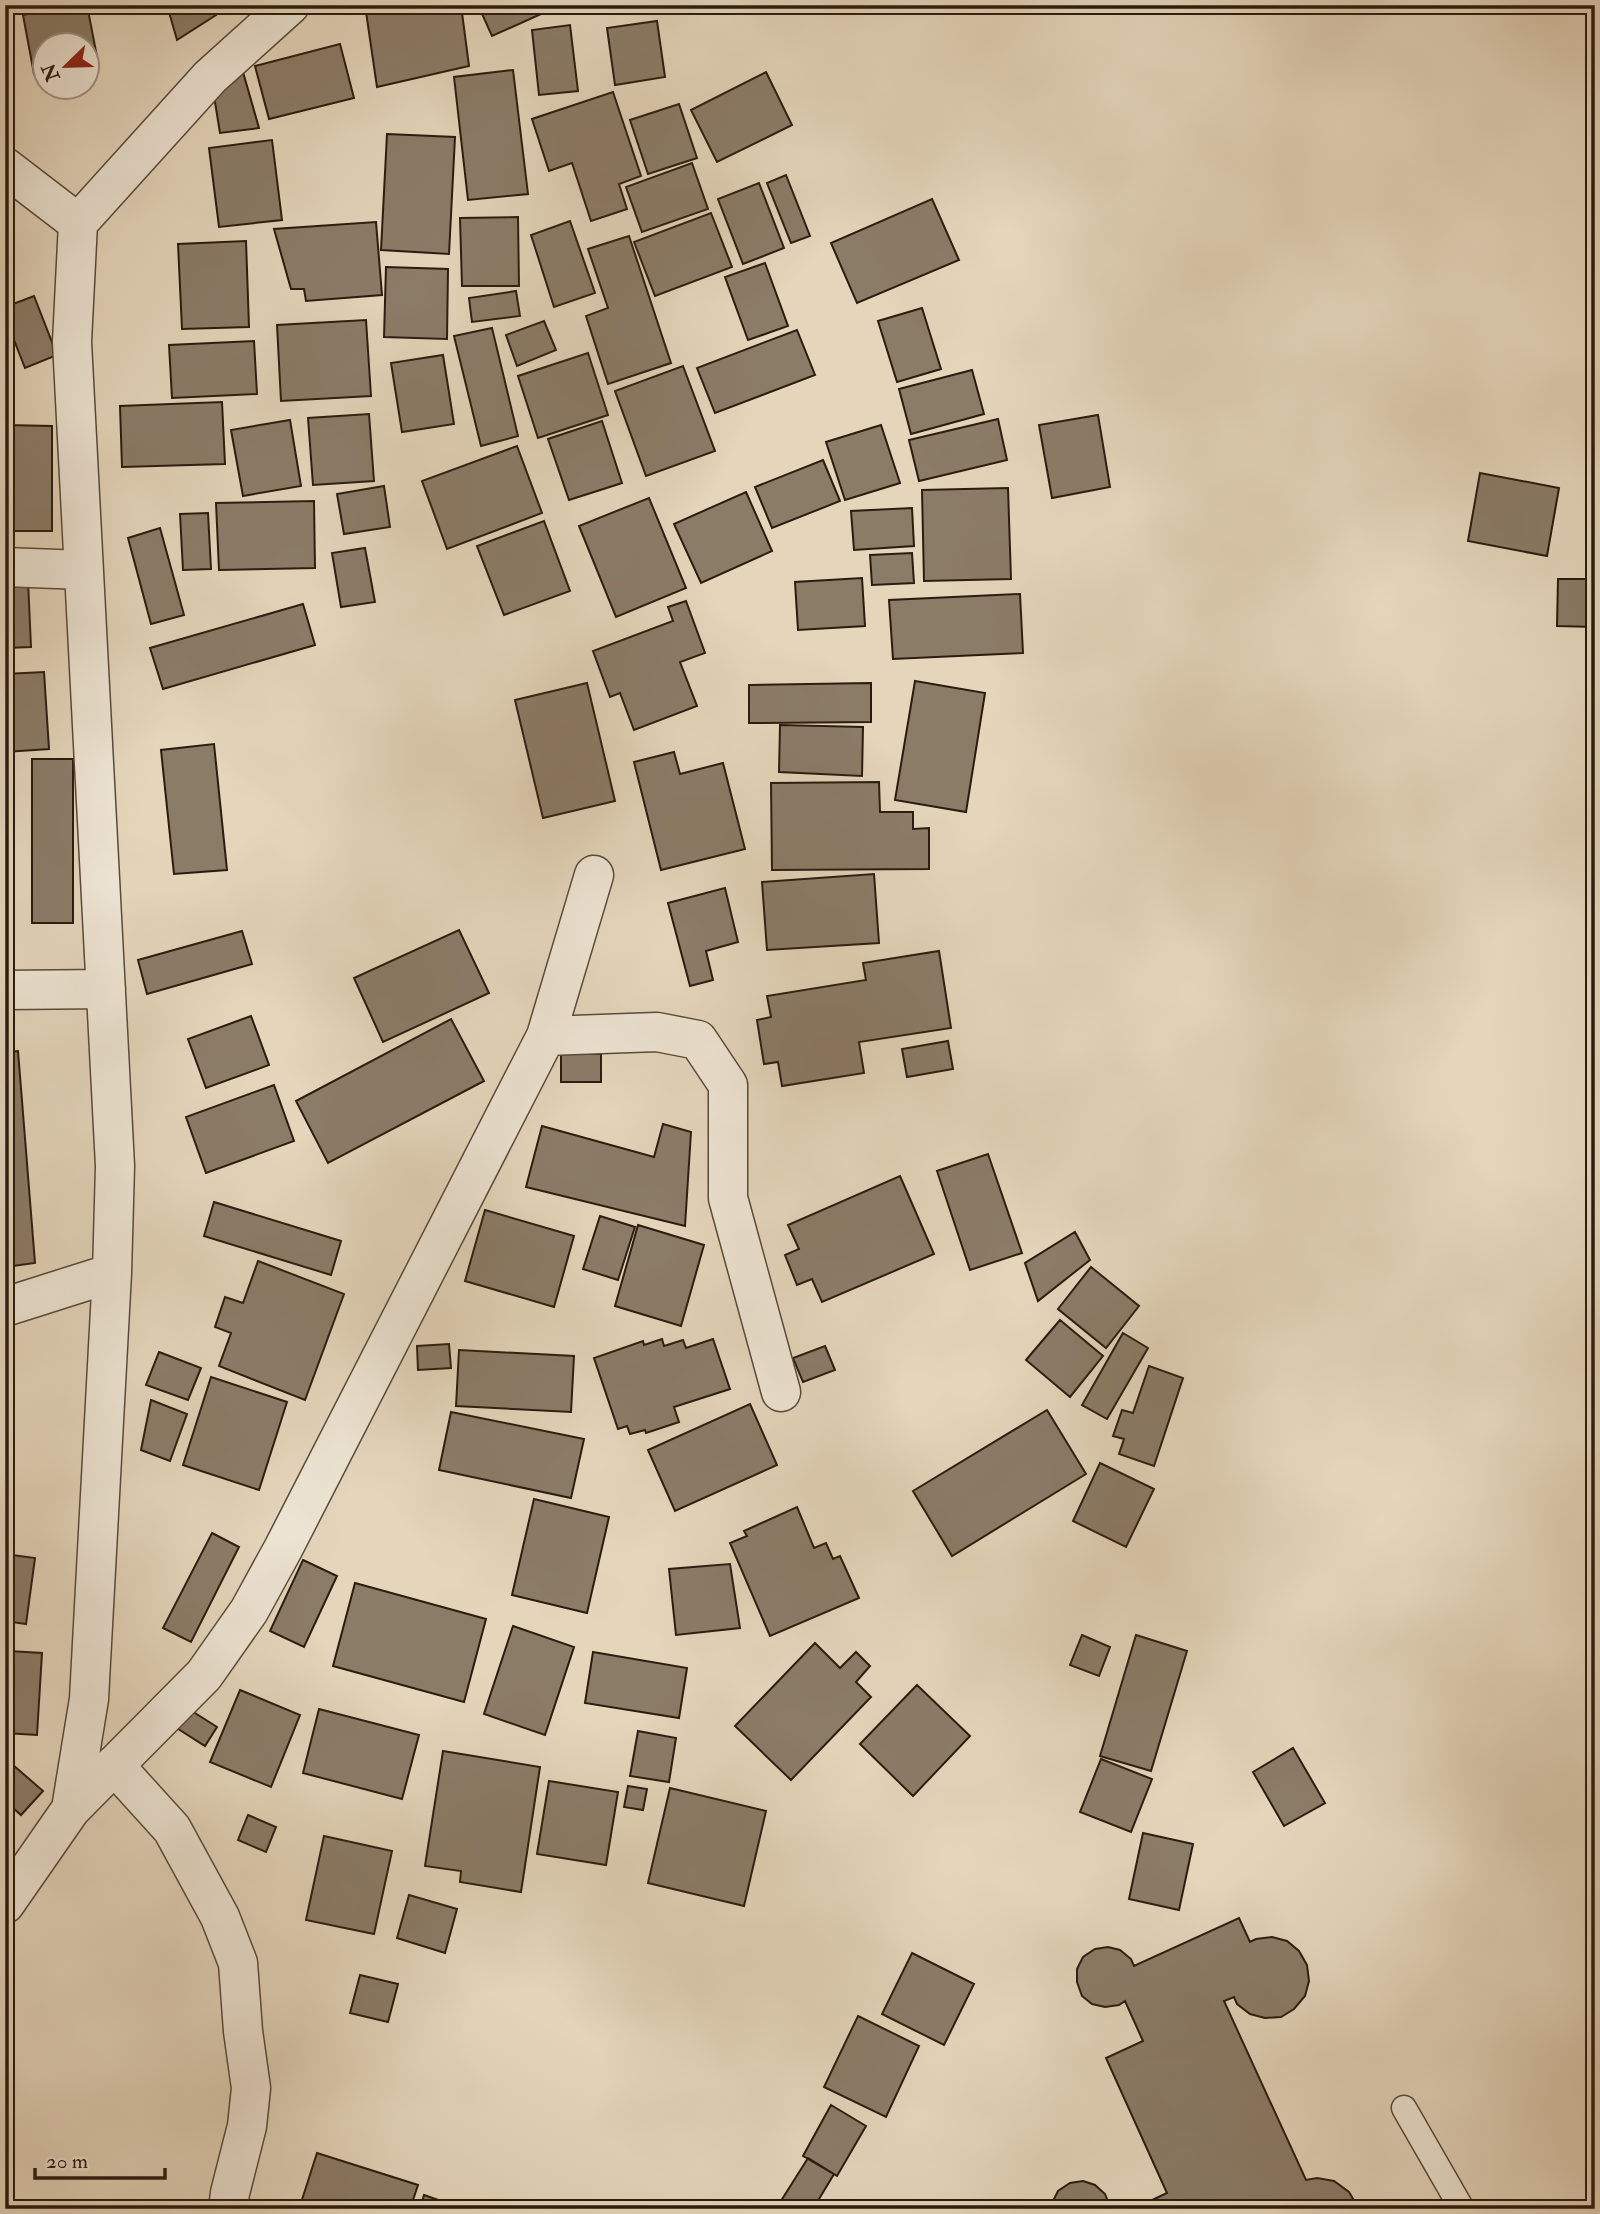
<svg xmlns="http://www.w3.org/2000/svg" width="1600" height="2214" viewBox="0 0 1600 2214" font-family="'IM FELL Double Pica',serif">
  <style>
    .building { fill: #8b7c68; stroke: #2a1c0f; stroke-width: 2 }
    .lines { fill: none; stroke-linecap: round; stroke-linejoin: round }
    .lane-casing { stroke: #584a3a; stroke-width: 27 }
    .street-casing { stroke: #584a3a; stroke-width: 41 }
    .lane { stroke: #ede4d3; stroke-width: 24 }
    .street { stroke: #ede4d3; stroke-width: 38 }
  </style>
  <rect width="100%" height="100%" fill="#e4d5bb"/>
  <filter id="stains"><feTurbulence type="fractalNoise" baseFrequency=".00286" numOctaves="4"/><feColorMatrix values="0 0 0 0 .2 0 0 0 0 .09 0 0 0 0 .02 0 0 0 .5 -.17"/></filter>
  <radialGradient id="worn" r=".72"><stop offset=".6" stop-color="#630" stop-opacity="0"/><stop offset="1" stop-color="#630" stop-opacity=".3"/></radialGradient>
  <!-- building -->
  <path class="building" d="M74 5H87L98 62 88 64V46H46V72L34 74 23 15Z
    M167 5H213L216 15 177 40Z
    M365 5H461L469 66 377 87Z
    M478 5H548L550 10 492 36Z
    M657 21 665 77 615 85 607 28Z
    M570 25 578 91 539 95 532 30Z
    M340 44 354 98 269 119 255 66Z
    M513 70 528 194 468 200 454 77Z
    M243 72 259 128 220 133 214 96Z
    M766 72 792 125 717 162 691 110Z
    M613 92 641 176 619 184 627 209 591 221 572 163 549 171 532 119Z
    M679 104 697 158 648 174 630 120Z
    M387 134 455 137 449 254 381 250Z
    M272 140 282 220 219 227 209 148Z
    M692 163 708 209 642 232 626 187Z
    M786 175 810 236 791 243 767 183Z
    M759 183 784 248 743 264 718 199Z
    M932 199 959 260 857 303 831 243Z
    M711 213 732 267 655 296 634 242Z
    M518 217 519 286H462L460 218Z
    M570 221 595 293 554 307 531 235Z
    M376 222 382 295 306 301 304 289H291L274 229Z
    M629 236 671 363 608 384 586 316 608 308 588 249Z
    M246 241 249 327 182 329 178 244Z
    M765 263 788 326 748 340 725 277Z
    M386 267 448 269 447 339 384 337Z
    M516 291 520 316 472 322 469 298Z
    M34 296 57 355 25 368 5 317V307Z
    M922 308 941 369 897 382 878 321Z
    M366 320 371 396 281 401 277 325Z
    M544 321 556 350 517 366 506 335Z
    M492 328 518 436 481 446 454 336Z
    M797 330 815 375 715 413 697 368Z
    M254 341 257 394 172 398 169 345Z
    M588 353 608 415 538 438 518 376Z
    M443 355 454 424 402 432 391 363Z
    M683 366 715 451 646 476 615 391Z
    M972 370 984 414 911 434 899 389Z
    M222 402 225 464 122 467 120 406Z
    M369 414 374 481 313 485 308 418Z
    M1098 415 1110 487 1052 498 1039 425Z
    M998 419 1007 460 919 481 909 440Z
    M290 420 301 486 243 496 231 430Z
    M602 421 622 483 569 500 548 439Z
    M5 425 52 426V531H5Z
    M881 425 900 483 845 500 826 442Z
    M517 446 542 513 447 549 422 481Z
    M823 460 840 501 772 528 755 487Z
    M1480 473 1559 488 1547 556 1468 541Z
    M384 486 390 527 344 534 337 494Z
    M1008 488 1011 579 924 581 922 490Z
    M746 492 772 551 701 583 674 524Z
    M649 498 686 588 616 617 579 526Z
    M314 501 315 568 219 570 216 503Z
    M912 508 914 546 854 550 851 511Z
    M208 513 211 569 183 570 180 514Z
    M544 521 570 591 504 615 477 546Z
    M160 528 184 615 151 624 128 538Z
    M365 548 375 602 341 607 332 553Z
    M912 553 914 583 872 585 870 555Z
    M862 578 865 626 798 630 795 582Z
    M1558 579H1595V627L1557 626Z
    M28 580 31 647 5 648V581Z
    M1020 594 1023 653 893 659 889 600Z
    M686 601 705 653 680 662 697 706 634 730 620 693 610 697 593 651 673 621 668 607Z
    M303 604 315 645 163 689 150 648Z
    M44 672 49 749 5 752V674Z
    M915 681 985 693 966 812 895 800Z
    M587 683 615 801 543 818 515 700Z
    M871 683V722L749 723V685Z
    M780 725 863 727 862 776 779 772Z
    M214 744 227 870 174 874 161 750Z
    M674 752 680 774 723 763 745 849 661 870 634 762Z
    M32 759H73V923H32Z
    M879 782 880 812H913V829L929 828V869L772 870 771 783Z
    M874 874 879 943 767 950 762 882Z
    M725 888 738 942 706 951 713 980 690 986 668 903Z
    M459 930 489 993 383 1042 354 978Z
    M242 931 252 964 147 994 138 960Z
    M939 951 951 1028 859 1042 864 1073 782 1086 778 1062 764 1064 757 1020 771 1017 767 996 866 980 863 963Z
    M251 1016 269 1065 206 1088 188 1039Z
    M451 1019 484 1081 328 1163 296 1101Z
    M948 1041 953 1069 907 1077 902 1049Z
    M18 1051 35 1263 5 1267V1052Z
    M561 1054H601V1082H561Z
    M274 1085 294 1141 206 1173 186 1117Z
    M663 1124 691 1132 685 1226 526 1187 542 1126 654 1157Z
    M988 1154 1022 1253 970 1270 937 1171Z
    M900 1176 934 1254 822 1302 812 1279 797 1285 785 1255 799 1249 788 1225Z
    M214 1202 341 1241 331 1275 204 1236Z
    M485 1210 574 1236 554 1307 465 1281Z
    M600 1216 635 1227 618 1280 583 1269Z
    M638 1225 704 1245 681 1326 615 1306Z
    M1075 1232 1090 1260 1038 1301 1025 1263Z
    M258 1261 344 1294 305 1400 219 1366 231 1333 215 1327 225 1297 243 1303Z
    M1091 1267 1139 1306 1106 1348 1058 1309Z
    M1060 1320 1103 1356 1070 1397 1026 1360Z
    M1123 1333 1148 1348 1107 1419 1082 1405Z
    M662 1339 664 1346 683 1340 686 1348 713 1339 730 1389 674 1407 679 1422 646 1433 645 1430 630 1434 627 1426 618 1429 594 1358 643 1341 644 1345Z
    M449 1344 451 1368 418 1370 417 1346Z
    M825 1346 835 1370 803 1382 793 1358Z
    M459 1350 574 1356 571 1412 456 1406Z
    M159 1352 201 1368 188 1400 146 1385Z
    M1149 1366 1183 1378 1154 1466 1119 1454 1124 1439 1113 1436 1122 1410 1133 1413Z
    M211 1377 287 1402 259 1490 183 1465Z
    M151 1400 187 1414 170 1461 141 1450Z
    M750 1404 777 1465 675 1511 648 1450Z
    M1047 1410 1086 1474 952 1556 913 1491Z
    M451 1412 584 1439 571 1498 439 1470Z
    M1100 1463 1154 1489 1126 1547 1073 1521Z
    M534 1499 609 1517 587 1613 512 1595Z
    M797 1507 814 1548 826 1543 833 1559 840 1556 859 1598 770 1636 730 1543 747 1536 744 1531Z
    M212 1533 239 1547 191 1642 163 1628Z
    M5 1554 35 1558 26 1624 5 1621Z
    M303 1560 337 1576 304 1647 270 1631Z
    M730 1564 740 1628 676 1635 669 1569Z
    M355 1583 486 1619 464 1702 333 1666Z
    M513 1626 574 1647 545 1735 484 1714Z
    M1082 1635 1110 1647 1099 1676 1070 1665Z
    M1136 1635 1187 1651 1151 1771 1100 1756Z
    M815 1643 840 1668 856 1652 870 1666 856 1682 871 1697 791 1780 735 1726Z
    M9 1651 42 1653 37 1735 5 1733Z
    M593 1652 687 1668 679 1718 585 1703Z
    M917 1685 970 1736 913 1796 860 1744Z
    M240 1690 300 1715 271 1787 210 1762Z
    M184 1706 217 1727 205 1746 172 1725Z
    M319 1709 419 1735 402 1799 303 1773Z
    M638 1731 676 1738 669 1782 630 1776Z
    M1293 1748 1325 1803 1284 1826 1253 1772Z
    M443 1751 540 1767 521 1892 460 1882 461 1871 425 1866Z
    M1101 1759 1152 1779 1131 1832 1080 1812Z
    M13 1765 43 1791 21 1815 5 1801V1774Z
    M549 1781 618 1792 606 1865 537 1854Z
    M628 1786 647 1789 643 1810 624 1807Z
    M670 1788 766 1811 744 1906 648 1883Z
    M248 1815 276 1827 266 1852 238 1840Z
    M1143 1833 1193 1844 1179 1910 1129 1899Z
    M324 1836 392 1851 374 1934 306 1920Z
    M409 1895 457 1909 445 1953 397 1938Z
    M1239 1918 1250 1942 1256 1939 1272 1937 1287 1941 1299 1951 1307 1965 1309 1981 1305 1996 1294 2009 1281 2017 1265 2018 1250 2014 1237 2004 1234 1997 1224 2001 1306 2180 1317 2178 1334 2181 1349 2192 1359 2209H1152L1148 2202 1167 2193 1106 2058 1143 2041 1125 2001 1119 2005 1105 2007 1092 2004 1082 1996 1077 1982V1969L1083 1957 1095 1949 1108 1947 1120 1950 1131 1959 1134 1966Z
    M912 1953 974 1984 944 2045 882 2014Z
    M360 1975 398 1984 388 2022 350 2013Z
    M858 2016 919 2046 886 2117 824 2087Z
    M831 2105 866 2126 837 2176 803 2156Z
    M317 2153 418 2185 410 2209H299Z
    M808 2158 834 2174 813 2209H786L779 2204Z
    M1083 2181 1095 2185 1105 2194 1111 2209H1052V2203L1058 2191 1070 2183Z
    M424 2195 464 2209H420Z"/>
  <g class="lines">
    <!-- lane casing -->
    <g class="lane-casing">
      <path id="lane" d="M1404 2108 1462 2209"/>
    </g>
    <!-- street casing -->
    <g class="street-casing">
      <path id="street" d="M5 167 78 223
        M5 567 83 570
        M5 990 106 989
        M546 1036 657 1032 698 1040 728 1085V1198L781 1392
        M5 1307 112 1273
        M114 1765 172 1829 220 1917 238 1963 243 2031 251 2088 247 2126 230 2193 228 2209
        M71 1809 204 1675 249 1611 283 1549 546 1036 594 875
        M5 1904 71 1809 89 1699 112 1273 115 1166 72 342 78 223 210 77 290 5"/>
    </g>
    <!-- lane -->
    <use href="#lane" class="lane"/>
    <!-- street -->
    <use href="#street" class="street"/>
  </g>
  <!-- margin -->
  <rect width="1600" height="2214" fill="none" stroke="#e4d5bb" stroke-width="28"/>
  <rect x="7" y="7" width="1586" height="2200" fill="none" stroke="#2a1c0f" stroke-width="3.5"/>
  <rect x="14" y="14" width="1572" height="2186" fill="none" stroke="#2a1c0f" stroke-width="2"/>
  <!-- north arrow -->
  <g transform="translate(66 66) rotate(247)"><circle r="33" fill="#ede4d3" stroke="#9f9485" stroke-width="2"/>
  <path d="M0-5L12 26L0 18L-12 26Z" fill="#8f2418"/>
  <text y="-10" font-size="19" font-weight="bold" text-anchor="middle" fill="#2a1c0f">N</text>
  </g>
  <!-- scale -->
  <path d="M35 2168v10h130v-10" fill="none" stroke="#2a1c0f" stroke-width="3.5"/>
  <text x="46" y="2168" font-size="21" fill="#2a1c0f" stroke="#ede4d3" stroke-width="5" paint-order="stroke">20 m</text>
  <rect width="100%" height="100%" filter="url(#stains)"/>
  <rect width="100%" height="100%" fill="url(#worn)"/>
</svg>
